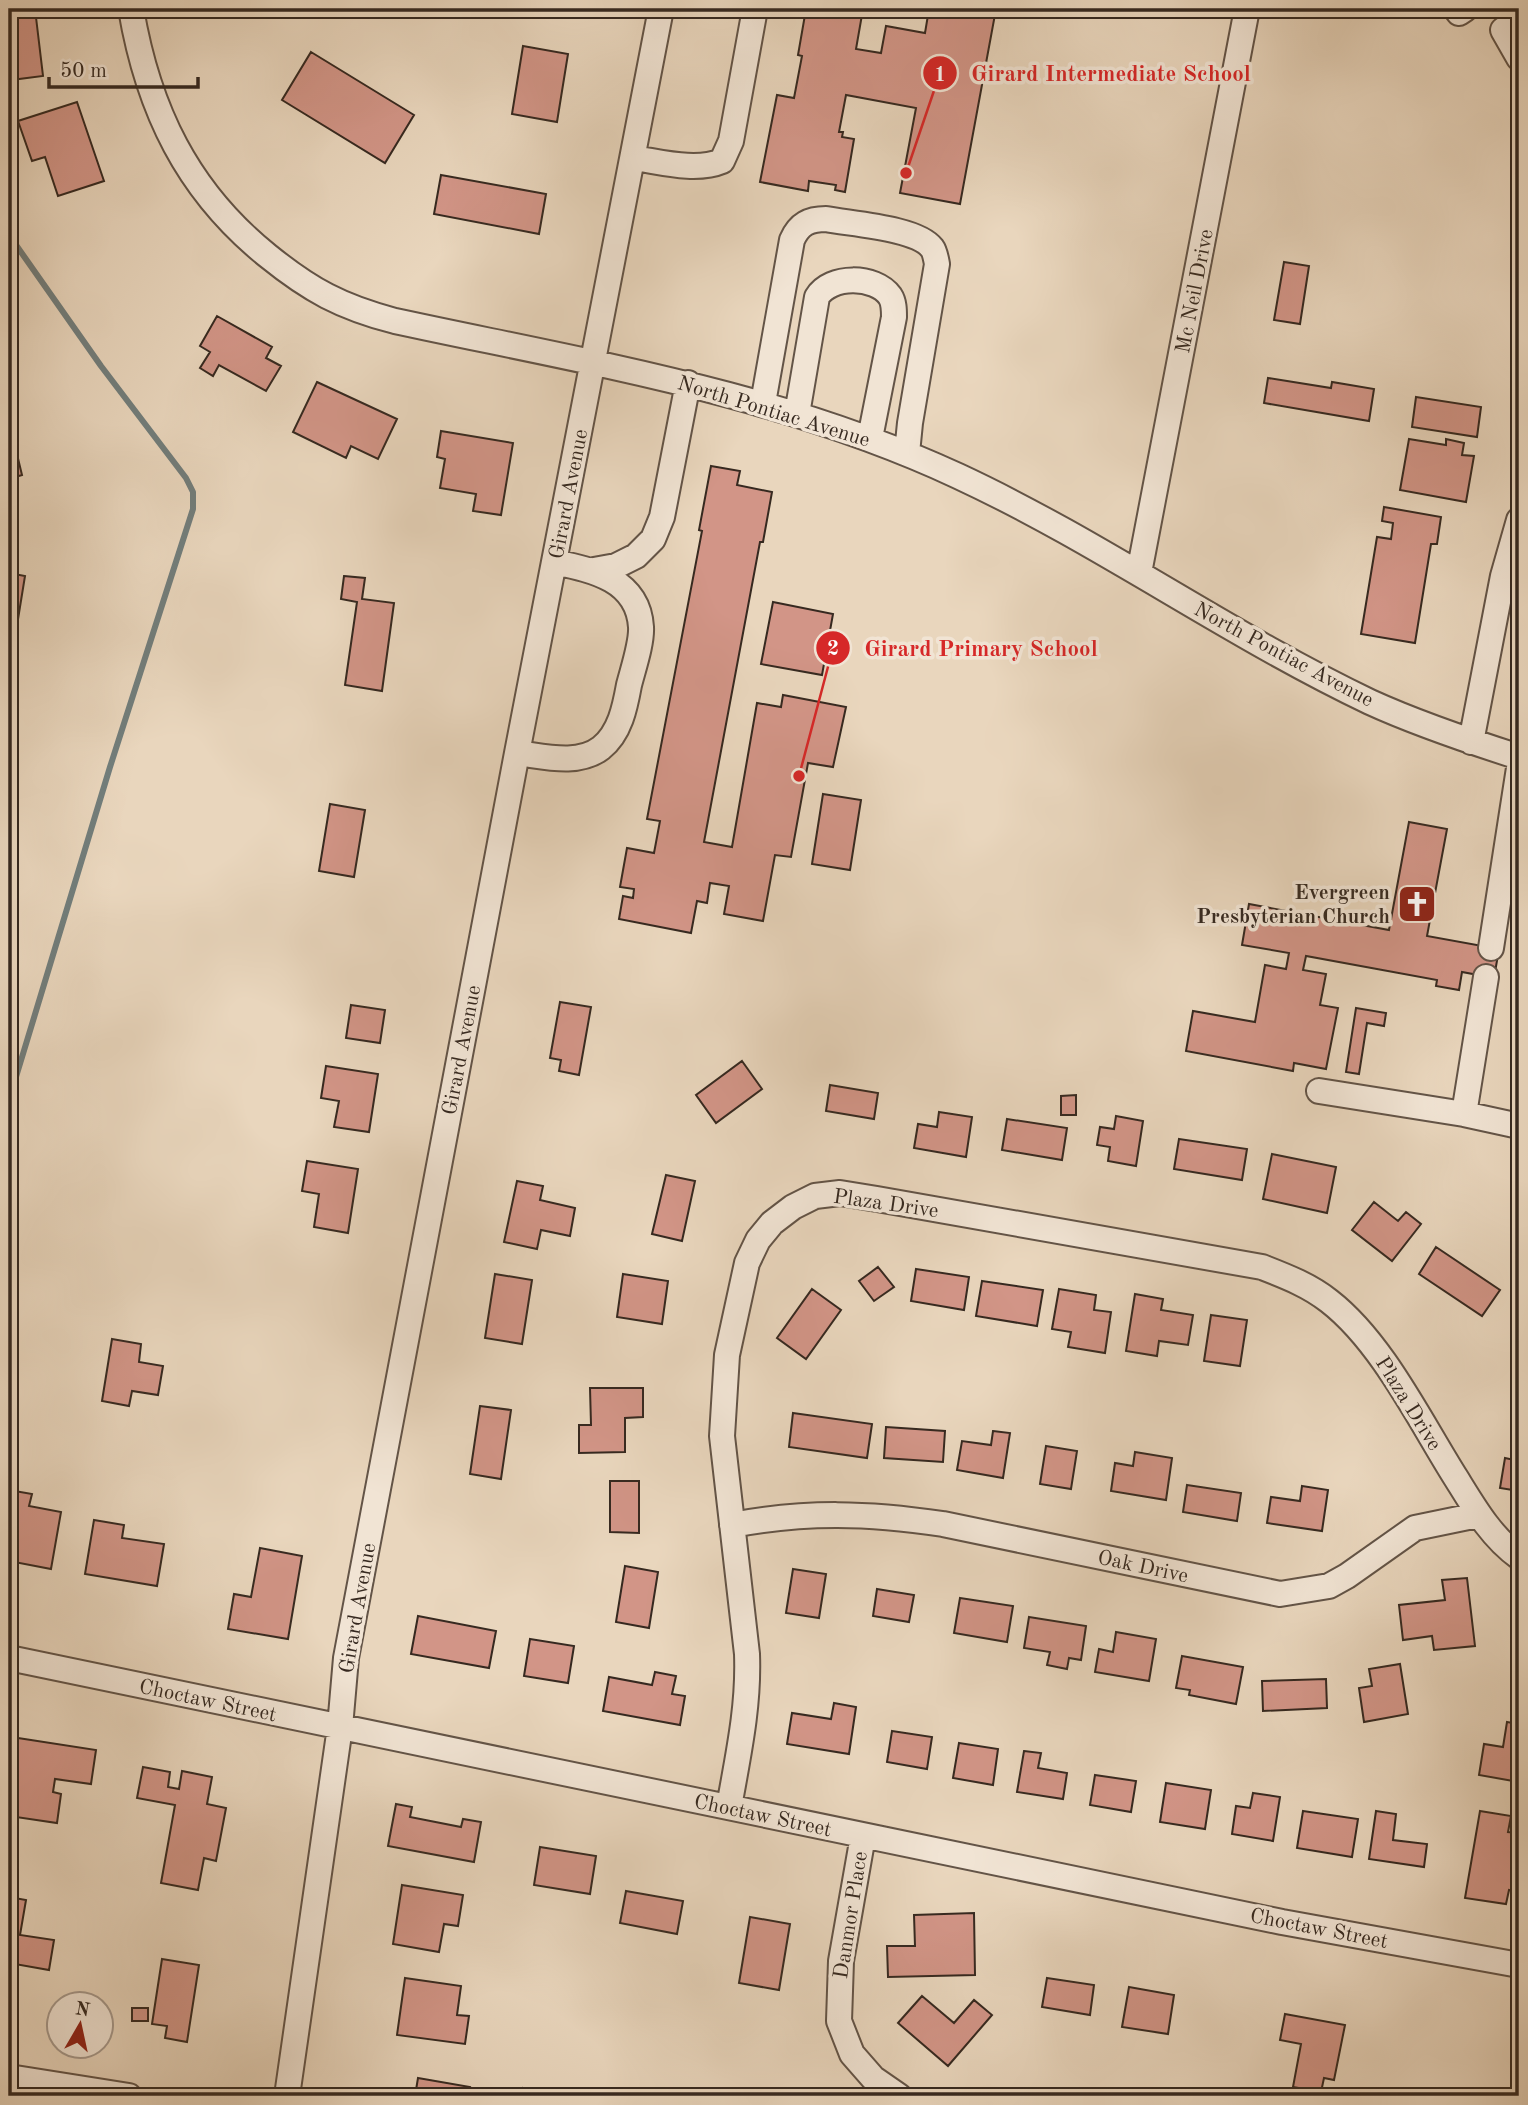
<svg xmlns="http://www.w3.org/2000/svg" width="1528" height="2105" viewBox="0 0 1528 2105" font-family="'Old Standard TT',serif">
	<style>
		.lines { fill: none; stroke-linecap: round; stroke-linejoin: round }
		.stream { stroke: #727e7c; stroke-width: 6 }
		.building { fill: #d29587; stroke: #362920; stroke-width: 2 }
		.minor-casing { stroke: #635447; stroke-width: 28 }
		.minor { stroke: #f1e4d4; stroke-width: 24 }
		.labels { text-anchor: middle; stroke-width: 7; stroke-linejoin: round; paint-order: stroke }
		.street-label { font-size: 21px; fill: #362920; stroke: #f1e4d4 }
		.poi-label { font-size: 21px; font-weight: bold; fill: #362920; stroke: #f1e4d4; text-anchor: end }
		.leader { fill: none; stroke: #d62828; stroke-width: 2.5 }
		.callout-dot { fill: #d62828; stroke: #f1e4d4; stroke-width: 2.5 }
		.mark-label { font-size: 21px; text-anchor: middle; font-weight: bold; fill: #fff }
		.callout-label { font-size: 23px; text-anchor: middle; font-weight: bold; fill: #d62828; stroke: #f1e4d4; stroke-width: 7; stroke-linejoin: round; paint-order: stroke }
	</style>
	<rect width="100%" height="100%" fill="#e9d6bd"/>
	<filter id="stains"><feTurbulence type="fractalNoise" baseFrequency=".00286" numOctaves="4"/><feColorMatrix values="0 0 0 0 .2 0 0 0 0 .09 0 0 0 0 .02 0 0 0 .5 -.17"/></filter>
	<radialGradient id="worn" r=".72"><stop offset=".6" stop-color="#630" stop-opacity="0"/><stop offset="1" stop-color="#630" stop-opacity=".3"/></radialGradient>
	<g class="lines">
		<path class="stream" d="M9,235L101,366L186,478L193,492V509L110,767L9,1100"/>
	</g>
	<path class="building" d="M9,9H35L43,76L11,80Z
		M806,9H863L856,49L881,53L886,26L925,33L929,9H996L960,204L900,193L916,108L846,95L839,132H843L842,137L854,139L845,192L835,190L836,185L809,181L808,191L760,182L777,95L794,98L802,56L798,55Z
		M523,46L568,54L557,122L512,114Z
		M311,52L414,115L385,163L282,100Z
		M77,102L104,181L58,196L45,157L32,161L18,121Z
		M441,175L546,194L539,234L434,214Z
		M1284,262L1309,266L1300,324L1274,320Z
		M217,316L272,347L266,358L281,366L266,391L219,365L213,376L200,368L210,352L200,346Z
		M1268,378L1331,388L1332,382L1374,389L1369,421L1264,403Z
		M317,382L397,419L378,459L351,446L346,458L293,432Z
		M1416,397L1481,407L1477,437L1412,427Z
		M9,421L22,475L9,479Z
		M441,431L513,443L501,515L473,511L476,494L440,488L445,459L437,457Z
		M1409,439L1446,445V439L1464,443L1462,455L1474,456L1466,502L1400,490Z
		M711,466L740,471L737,485L772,492L763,542H760L704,842L732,847L757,703L781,707L783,695L846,707L833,767L808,763L791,857L775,855L763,921L724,914L729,886L710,883L707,903L697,901L691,933L619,919L623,896L633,898L634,889L620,887L627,848L654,853L660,821L647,819L702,531L699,530Z
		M1384,507L1441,517L1437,544H1431L1415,643L1361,634L1377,537L1391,539L1393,523L1382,521Z
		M9,573L25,576L13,650L9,649Z
		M344,576L365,578L362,599L394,603L382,691L345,685L357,602L341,599Z
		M773,602L833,614L822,675L761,664Z
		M823,794L861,800L850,870L812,864Z
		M330,804L365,810L354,877L319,871Z
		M1409,822L1447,829L1427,936L1499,949L1494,978L1462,972L1459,990L1436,986L1437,980L1306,956L1303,970L1326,974L1320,1005L1338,1008L1326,1069L1294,1063L1293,1071L1186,1051L1193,1011L1255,1022L1265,965L1286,969L1289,953L1242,945L1249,904L1389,930Z
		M560,1002L591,1007L579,1075L559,1071L561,1060L550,1058Z
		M351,1005L385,1010L380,1043L346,1038Z
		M1356,1008L1386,1013L1384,1026L1367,1023L1359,1074L1346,1072Z
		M742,1061L762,1089L716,1123L696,1095Z
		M326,1066L378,1074L369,1132L334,1127L339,1101L321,1098Z
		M830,1085L878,1093L874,1119L826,1111Z
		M1076,1095V1115H1061V1096Z
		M939,1112L972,1117L966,1157L914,1148L918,1124L937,1127Z
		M1116,1116L1143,1121L1136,1166L1108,1161L1110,1147L1097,1145L1100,1127L1114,1129Z
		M1007,1119L1067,1128L1062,1160L1002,1150Z
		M1179,1139L1247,1149L1242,1180L1174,1169Z
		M1272,1154L1336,1167L1327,1213L1263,1199Z
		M307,1161L358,1169L348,1233L314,1227L319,1194L302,1191Z
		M666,1175L695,1181L682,1241L652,1234Z
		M517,1181L543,1186L540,1200L575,1208L570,1236L541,1230L537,1249L504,1242Z
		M1374,1202L1398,1221L1406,1212L1421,1224L1392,1261L1352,1230Z
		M1436,1247L1500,1290L1482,1316L1419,1274Z
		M878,1267L894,1287L874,1301L859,1281Z
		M916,1269L969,1277L964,1310L911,1301Z
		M495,1274L532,1280L522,1344L485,1338Z
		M623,1274L668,1281L662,1324L617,1317Z
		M982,1281L1043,1290L1037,1326L976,1316Z
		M812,1289L841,1310L806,1359L777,1338Z
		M1059,1289L1096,1295L1094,1310L1111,1312L1105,1353L1068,1347L1071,1332L1052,1329Z
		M1135,1294L1163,1299L1161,1310L1193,1315L1188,1345L1159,1341L1157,1356L1126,1351Z
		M1211,1315L1247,1320L1240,1366L1204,1361Z
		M112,1339L141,1344L139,1362L163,1366L158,1395L132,1391L129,1406L102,1401Z
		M590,1388H643V1417L625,1418V1452L579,1453V1425H591Z
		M480,1406L511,1410L501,1479L470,1474Z
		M793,1413L872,1424L867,1458L789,1447Z
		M886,1427L945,1431L943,1462L884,1458Z
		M993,1431L1010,1433L1003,1478L957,1470L962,1441L991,1445Z
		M1046,1446L1077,1451L1071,1489L1040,1484Z
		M1135,1452L1172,1458L1166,1500L1111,1491L1115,1463L1133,1466Z
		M1505,1458L1519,1461V1491L1500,1488Z
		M610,1481H639V1533L610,1532Z
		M1187,1485L1241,1493L1237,1521L1183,1512Z
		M1302,1486L1328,1490L1322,1531L1267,1523L1271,1497L1300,1501Z
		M9,1490L32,1494L29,1506L61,1512L51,1569L9,1561Z
		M94,1520L124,1525L122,1538L164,1544L157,1586L85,1574Z
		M260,1548L302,1556L288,1639L228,1629L234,1594L251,1597Z
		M625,1566L658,1572L649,1628L616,1622Z
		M793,1569L826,1574L819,1618L786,1613Z
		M1467,1578L1475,1646L1434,1650L1432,1636L1403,1640L1399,1605L1445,1600L1442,1580Z
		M877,1589L914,1595L909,1622L873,1616Z
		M960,1598L1013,1606L1007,1642L954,1633Z
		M418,1616L496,1631L489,1668L411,1654Z
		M1029,1617L1086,1626L1081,1660L1069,1658L1067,1669L1047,1665L1050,1652L1024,1648Z
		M1116,1632L1156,1639L1149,1681L1095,1672L1099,1649L1113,1652Z
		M530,1639L574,1646L568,1683L524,1676Z
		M1182,1656L1243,1667L1236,1704L1189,1695L1190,1690L1176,1688Z
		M1400,1664L1408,1714L1364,1722L1359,1688L1372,1686L1369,1669Z
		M655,1672L676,1676L672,1694L685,1696L680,1725L603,1711L609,1677L652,1685Z
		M1326,1679L1327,1708L1263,1711L1262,1681Z
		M834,1703L856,1707L849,1754L787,1744L792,1713L831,1719Z
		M1507,1722L1519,1724V1782L1479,1775L1484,1744L1503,1747Z
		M892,1731L932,1737L927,1769L887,1762Z
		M18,1738L96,1750L91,1784L55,1779L53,1792L61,1794L57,1823L9,1816V1798Z
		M959,1743L998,1749L993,1785L953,1778Z
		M1024,1751L1041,1753L1038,1768L1067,1773L1063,1799L1017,1792Z
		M143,1767L170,1772L168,1787L179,1789L182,1771L212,1777L207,1804L226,1808L216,1861L204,1858L198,1890L161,1883L175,1805L137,1798Z
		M1095,1775L1136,1781L1131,1812L1090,1805Z
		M1166,1783L1211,1790L1205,1829L1160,1822Z
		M1253,1793L1280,1797L1273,1841L1232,1834L1236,1806L1250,1808Z
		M396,1804L412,1807L410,1817L461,1827L463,1819L481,1822L474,1862L388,1846Z
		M1303,1811L1358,1819L1352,1857L1297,1848Z
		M1376,1811L1396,1814L1393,1840L1427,1844L1424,1867L1369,1859Z
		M1480,1811L1511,1816L1508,1832L1519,1833V1864L1515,1891L1509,1890L1506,1904L1465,1898Z
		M540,1847L596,1856L590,1894L534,1885Z
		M402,1885L463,1895L458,1926L444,1924L439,1952L393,1944Z
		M626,1891L683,1901L677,1934L620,1923Z
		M9,1897L26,1900L20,1935L54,1940L49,1970L9,1963Z
		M974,1913L975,1975L888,1977L887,1946H915L914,1915Z
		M750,1917L790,1924L779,1990L739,1983Z
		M162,1959L199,1965L187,2042L165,2038L167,2026L152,2024Z
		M405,1978L461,1986L457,2015L469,2016L465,2044L397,2035Z
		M1047,1978L1094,1985L1090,2015L1042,2007Z
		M1129,1987L1174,1995L1168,2034L1122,2027Z
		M922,1996L954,2023L974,2000L992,2015L948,2066L898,2023Z
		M132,2008H148V2021H132Z
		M1285,2014L1345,2025L1334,2080L1324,2078L1321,2092L1293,2087L1301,2044L1280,2040Z
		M418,2078L470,2087L468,2096H415Z
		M523,2088L572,2096H521Z"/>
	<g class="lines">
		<g class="minor-casing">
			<path id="minor" d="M131,9C148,109 187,191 268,256C310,290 341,307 395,321C585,362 780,393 958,476C1100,542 1229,635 1370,702C1418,724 1469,741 1519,757
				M1456,9L1459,13L1465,9
				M1519,19L1503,30L1519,58
				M634,158C661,162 696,172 722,161L731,141L755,9
				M763,403L792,240C799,224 809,219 826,219C851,224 917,228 932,248C935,252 936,259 937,264L910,423L907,453
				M797,414L817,297C830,275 875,275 890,296C894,302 894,310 894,317L870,438
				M594,570L616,566L636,556L653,539L662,517L688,383
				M1139,573L1247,9
				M1471,742L1503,576L1519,520
				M517,753C543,756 578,766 601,748C620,733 625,707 629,685C633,669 642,643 641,627C638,579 592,570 554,562
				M1491,948L1519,768
				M1319,1091L1464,1114L1519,1126
				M1464,1114L1486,977
				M732,1525C807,1511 868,1513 943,1524L1280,1594L1329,1586L1347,1576L1415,1528L1478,1515
				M9,1658L1282,1922L1519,1965
				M729,1807C738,1756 749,1707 747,1654L722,1436L727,1355L747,1263L758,1240L772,1223L793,1207L815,1196L840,1193L877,1199L1262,1267C1285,1276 1309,1285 1329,1301C1382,1342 1420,1421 1456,1478C1474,1507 1491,1537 1519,1557
				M863,1836L841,1961L839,2021L852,2054L873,2078L899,2096
				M9,2077L129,2096
				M287,2096L340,1727L346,1658L517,753L661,9"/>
		</g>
		<use href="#minor" class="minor"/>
	</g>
	<defs>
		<g id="church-square" transform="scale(2.0125)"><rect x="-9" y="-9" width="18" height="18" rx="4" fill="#8f2418" stroke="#f1e4d4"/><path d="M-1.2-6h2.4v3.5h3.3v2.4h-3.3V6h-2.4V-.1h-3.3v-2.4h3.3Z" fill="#fff"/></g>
	</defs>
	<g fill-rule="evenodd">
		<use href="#church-square" x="1417" y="904"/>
	</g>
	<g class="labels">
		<g class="street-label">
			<text transform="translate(1194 291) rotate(-79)" y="7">Mc Neil Drive</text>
			<text transform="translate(774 411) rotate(17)" y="7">North Pontiac Avenue</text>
			<text transform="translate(568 494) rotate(-79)" y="7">Girard Avenue</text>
			<text transform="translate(1284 654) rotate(28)" y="7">North Pontiac Avenue</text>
			<text transform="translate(461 1050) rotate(-79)" y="7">Girard Avenue</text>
			<text transform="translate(886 1203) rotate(8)" y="7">Plaza Drive</text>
			<text transform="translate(1409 1403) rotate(58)" y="7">Plaza Drive</text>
			<text transform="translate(1143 1566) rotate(12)" y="7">Oak Drive</text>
			<text transform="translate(357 1608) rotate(-80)" y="7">Girard Avenue</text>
			<text transform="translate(208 1700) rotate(12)" y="7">Choctaw Street</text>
			<text transform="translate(763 1815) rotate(12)" y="7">Choctaw Street</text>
			<text transform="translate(850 1915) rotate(-81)" y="7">Danmor Place</text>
			<text transform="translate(1319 1928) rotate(11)" y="7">Choctaw Street</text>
		</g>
		<g class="poi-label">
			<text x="1390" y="899">Evergreen<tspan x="1390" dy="24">Presbyterian Church</tspan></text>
		</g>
	</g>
	<path class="leader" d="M906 173L940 73M799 776L833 648"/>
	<g class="callout-dot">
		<circle cx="906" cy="173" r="7"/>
		<circle cx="799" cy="776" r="7"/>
		<circle cx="940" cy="73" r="18"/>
		<circle cx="833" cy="648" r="18"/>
	</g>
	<g class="mark-label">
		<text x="940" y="81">1</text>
		<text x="833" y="655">2</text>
	</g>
	<g class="callout-label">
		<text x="1111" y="81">Girard Intermediate School</text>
		<text x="981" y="656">Girard Primary School</text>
	</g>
	<rect width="1528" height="2105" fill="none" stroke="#e9d6bd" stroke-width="35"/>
	<rect x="10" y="10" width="1507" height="2084" fill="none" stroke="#362920" stroke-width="3.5"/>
	<rect x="18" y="18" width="1493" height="2070" fill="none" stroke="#362920" stroke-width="2"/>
	<g transform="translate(80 2025) rotate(9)"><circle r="33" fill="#f1e4d4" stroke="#a6998c" stroke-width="2"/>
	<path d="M0-5L12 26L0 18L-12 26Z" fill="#8f2418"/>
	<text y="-10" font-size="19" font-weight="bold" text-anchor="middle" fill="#362920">N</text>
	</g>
	<path d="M49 77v10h149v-10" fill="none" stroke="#362920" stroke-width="3.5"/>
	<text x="60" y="77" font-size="21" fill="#362920" stroke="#f1e4d4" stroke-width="5" paint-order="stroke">50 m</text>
	<rect width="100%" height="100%" filter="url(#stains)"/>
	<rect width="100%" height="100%" fill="url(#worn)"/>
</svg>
